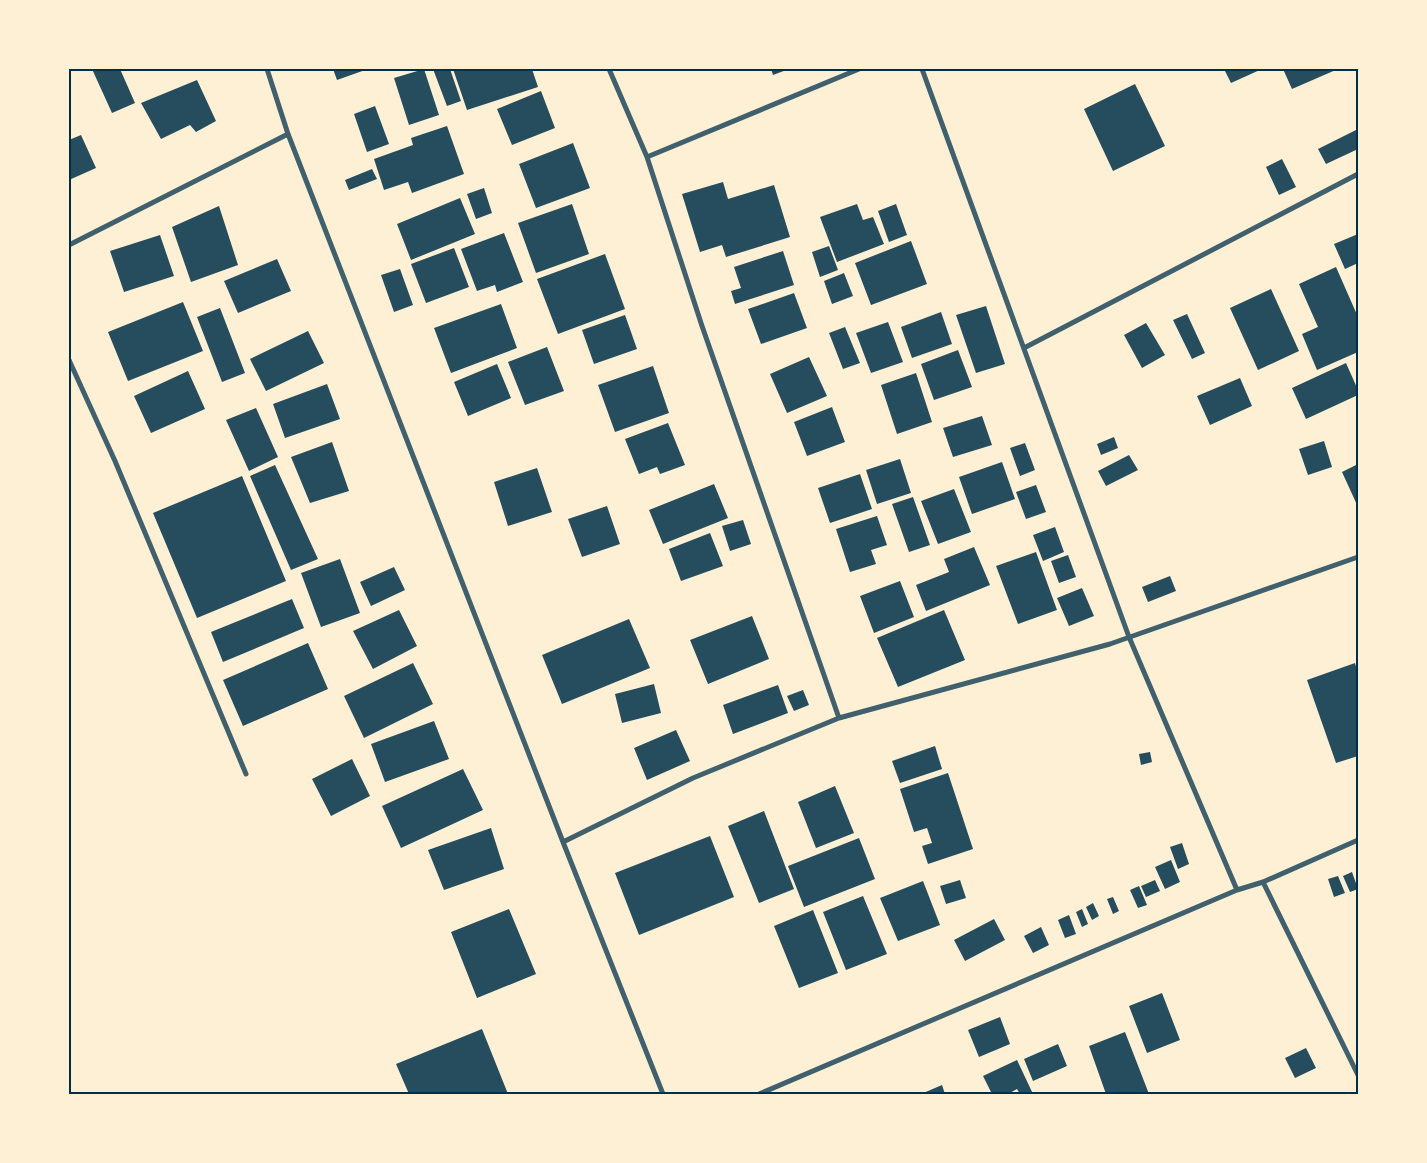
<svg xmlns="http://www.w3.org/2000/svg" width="1427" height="1163" viewBox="0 0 1427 1163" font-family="'Sofia Sans Condensed',sans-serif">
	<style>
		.building { fill: #264d5e }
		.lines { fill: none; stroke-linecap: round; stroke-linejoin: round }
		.minor { stroke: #3f606c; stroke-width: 5 }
		.neatline { fill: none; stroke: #003049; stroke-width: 2 }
	</style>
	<rect width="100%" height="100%" fill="#fdf0d5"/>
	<path class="building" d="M92,69H120L135,103L112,113Z
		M333,69H368L337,80Z
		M424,69L439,115L409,125L394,78Z
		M433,69H450L461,101L447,106Z
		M453,69H532L538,87L467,110Z
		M771,69H789L773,75Z
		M1224,69H1262L1231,83Z
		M1283,69H1338L1292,89Z
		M197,80L216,121L196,132L190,125L161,139L141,103Z
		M1135,84L1165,146L1113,171L1084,109Z
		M541,91L555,128L512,145L497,109Z
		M375,106L389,144L367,152L354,114Z
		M447,126L464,174L412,193L408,182L384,190L374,159L413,145L411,138Z
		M1358,129V149L1326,164L1318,149Z
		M81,135L96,168L69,180V140Z
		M573,143L590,188L536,208L519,164Z
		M1282,159L1296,187L1279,195L1266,167Z
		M372,169L377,179L349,190L345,180Z
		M723,182L728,199L774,185L790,237L726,257L722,245L700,252L682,194Z
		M484,188L492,213L476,219L467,194Z
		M460,198L475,234L411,260L397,224Z
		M572,204L589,254L536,273L518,223Z
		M857,204L863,220L873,217L884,244L837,262L820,217Z
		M896,204L907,235L889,242L878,211Z
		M219,206L238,265L191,282L172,227Z
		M504,233L523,282L497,292L495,285L477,291L461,249Z
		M1358,234V263L1345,269L1334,244Z
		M160,235L174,276L124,292L110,251Z
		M911,241L927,284L871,305L855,263Z
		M829,246L838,270L820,277L812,252Z
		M454,248L469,287L426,303L411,264Z
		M783,251L794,285L735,304L731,291L741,288L734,267Z
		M605,254L625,309L558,334L537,279Z
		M277,259L291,291L238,313L224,281Z
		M1336,267L1358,317V352L1317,370L1302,334L1318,327L1299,284Z
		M400,269L413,305L394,312L381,275Z
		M844,273L853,296L832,304L824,281Z
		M1271,289L1299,351L1258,370L1230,308Z
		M794,293L807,328L761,344L748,309Z
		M183,302L203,351L128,381L108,332Z
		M501,304L517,348L451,373L434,328Z
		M986,306L1005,364L976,373L956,315Z
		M220,308L245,373L222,382L197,317Z
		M941,312L952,344L912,358L901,327Z
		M1187,314L1205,353L1192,359L1173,320Z
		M625,315L637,349L594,364L582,330Z
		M888,322L903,362L871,373L856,333Z
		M1146,323L1165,355L1142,368L1124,335Z
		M845,327L860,363L843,369L829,333Z
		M308,331L324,363L266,391L250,359Z
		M547,347L564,391L525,405L508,362Z
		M958,350L972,387L934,400L921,364Z
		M809,357L827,396L787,413L770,374Z
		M1346,363L1358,390V395L1306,419L1292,388Z
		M497,364L511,398L468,416L454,382Z
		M653,366L669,413L615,432L598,385Z
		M188,371L205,409L151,433L134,396Z
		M916,373L932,422L897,434L881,385Z
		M1240,378L1252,406L1210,425L1197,396Z
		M327,384L340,419L285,438L273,404Z
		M832,407L845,442L807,456L794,422Z
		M256,408L278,457L249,471L226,420Z
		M982,416L992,445L953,457L943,428Z
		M668,423L685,465L660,474L657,467L639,474L625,439Z
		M1114,437L1118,448L1101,455L1097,444Z
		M1324,441L1332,467L1308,475L1299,449Z
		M332,442L349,491L310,503L291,457Z
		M1025,443L1035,470L1020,476L1010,448Z
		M1129,455L1138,470L1106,486L1098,471Z
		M900,459L911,493L877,504L866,470Z
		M1002,462L1015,499L972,514L959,477Z
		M1358,464V507L1342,472Z
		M275,465L318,559L291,570L250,476Z
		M537,468L552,512L508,526L494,482Z
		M860,474L872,509L830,523L818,488Z
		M242,476L286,581L197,618L153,513Z
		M714,484L728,518L663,544L649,510Z
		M1036,485L1046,512L1026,519L1016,492Z
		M954,489L971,532L938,544L921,501Z
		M913,497L930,545L909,552L892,504Z
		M607,506L620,544L582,557L568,519Z
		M877,516L887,545L871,550L876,564L850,572L836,529Z
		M743,520L751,544L730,551L722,526Z
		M1055,527L1064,552L1043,561L1033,535Z
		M710,533L723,566L681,581L669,549Z
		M974,547L990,585L926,611L916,585L949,572L944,559Z
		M1036,552L1057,610L1018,624L996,566Z
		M1068,555L1076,577L1059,583L1051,561Z
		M340,559L360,613L321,627L301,573Z
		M394,567L405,590L371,606L360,582Z
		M1170,576L1176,591L1148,602L1142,587Z
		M900,581L914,617L874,633L860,596Z
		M1082,588L1094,616L1069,626L1057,598Z
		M292,599L304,628L223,662L211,632Z
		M399,610L417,646L373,669L353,631Z
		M944,610L965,660L898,687L877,638Z
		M752,616L769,659L708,684L690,640Z
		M629,619L650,668L562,704L542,655Z
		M308,643L328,689L243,726L223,680Z
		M413,663L433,704L364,738L344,696Z
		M1355,663L1358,674V756L1336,763L1307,680Z
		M654,684L661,713L622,723L615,694Z
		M778,685L788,713L733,734L723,705Z
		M803,690L809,705L794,711L787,696Z
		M434,721L449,759L385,782L371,744Z
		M676,730L690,761L647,780L634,748Z
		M935,746L942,769L900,783L892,761Z
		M1150,752L1152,762L1141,765L1139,754Z
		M352,759L370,796L331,816L312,779Z
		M463,769L483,810L401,848L382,806Z
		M948,773L973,849L928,864L922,846L932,843L927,828L914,832L900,789Z
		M835,786L854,833L816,848L798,802Z
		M764,811L794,889L759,903L728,826Z
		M491,828L504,869L444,890L428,850Z
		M710,836L734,897L639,935L615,873Z
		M859,838L875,879L804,907L788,866Z
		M1182,843L1189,864L1178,869L1170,847Z
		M1171,860L1180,882L1165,889L1155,867Z
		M1352,872L1358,889L1350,892L1343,876Z
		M1338,876L1345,893L1334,897L1328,879Z
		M960,880L966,898L946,904L940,886Z
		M1155,880L1160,891L1146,897L1141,886Z
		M923,881L940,925L898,941L880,898Z
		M1139,886L1147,905L1138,908L1130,890Z
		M863,896L887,954L846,970L823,912Z
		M1113,897L1119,911L1113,914L1107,899Z
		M1093,903L1099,916L1092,920L1086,907Z
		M509,909L536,974L477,998L451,932Z
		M1082,909L1088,924L1082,927L1076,912Z
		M813,910L838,973L799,988L774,926Z
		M1069,915L1076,934L1065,938L1058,920Z
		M994,919L1005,940L965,961L954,940Z
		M1041,927L1049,945L1033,953L1024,936Z
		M1162,993L1180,1040L1147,1053L1129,1006Z
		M1000,1017L1010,1044L979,1057L968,1030Z
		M482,1029L508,1094H409L396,1064Z
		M1125,1032L1149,1094H1106L1089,1046Z
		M1058,1044L1067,1066L1033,1081L1024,1059Z
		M1306,1048L1316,1068L1295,1078L1285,1058Z
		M1017,1060L1033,1094H1020L1017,1089L1008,1094H992L983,1076Z
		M942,1085L945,1094H921Z"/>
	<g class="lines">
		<path class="minor" d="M267,69L288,134L563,842L663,1094
			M609,69L647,157L702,326L839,718
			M922,69L1129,637L1237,890
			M647,157L859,69
			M69,245L288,134
			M1024,348L1358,174
			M69,360L115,461L246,774
			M563,842L693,778L839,718L1110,644L1358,557
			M1263,882L1358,1075
			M759,1094L1237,890L1263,882L1358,840"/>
	</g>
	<rect width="1427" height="1163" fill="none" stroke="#fdf0d5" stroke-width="140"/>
	<rect x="70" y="70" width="1287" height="1023" class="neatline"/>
</svg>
